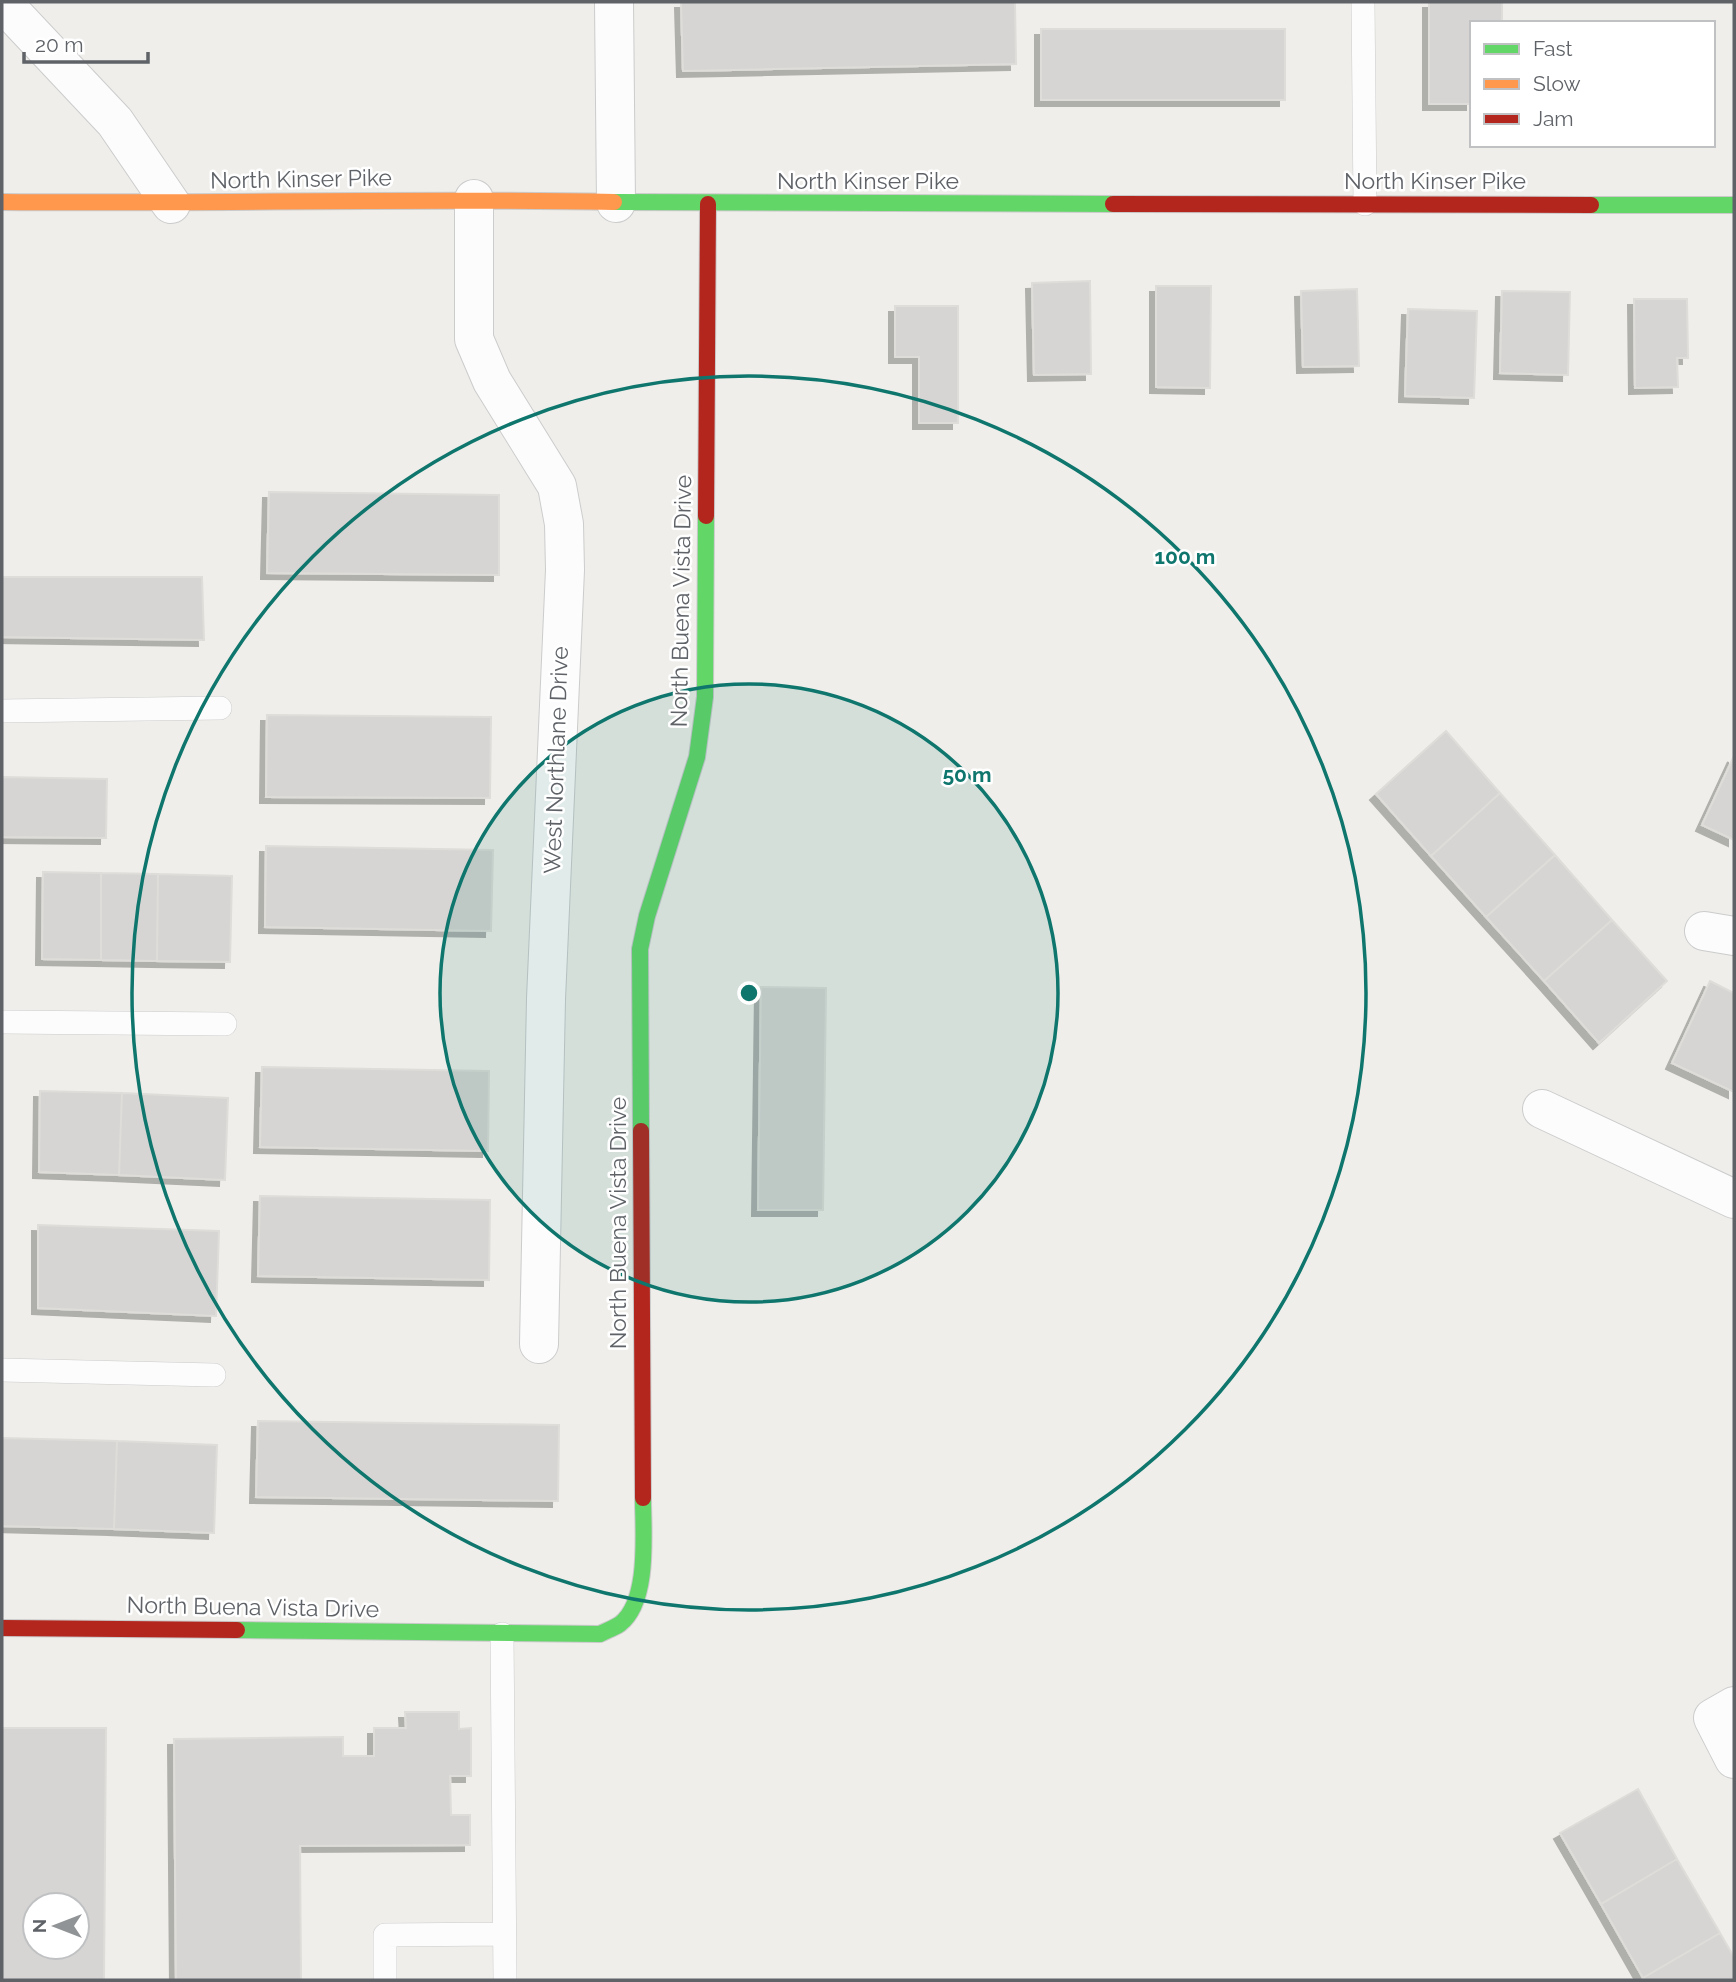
<svg xmlns="http://www.w3.org/2000/svg" width="1736" height="1982" viewBox="0 0 1736 1982" font-family="Raleway,sans-serif">
	<style>
		.building { fill: #d6d5d3; stroke: #deddd9; stroke-width: 2; fill-rule: evenodd; filter: url(#shadow) }
		.lines { fill: none; stroke-linecap: round; stroke-linejoin: round }
		.lane-casing { stroke: #cbcccc; stroke-width: 24 }
		.street-casing { stroke: #cbcccc; stroke-width: 40 }
		.fast-casing { stroke: #cacacb; stroke-width: 18 }
		.slow-casing { stroke: #cacacb; stroke-width: 18 }
		.jam-casing { stroke: #cacacb; stroke-width: 18 }
		.lane { stroke: #fdfcfc; stroke-width: 23 }
		.street { stroke: #fdfcfc; stroke-width: 38 }
		.fast { stroke: #63d668; stroke-width: 16 }
		.slow { stroke: #ff974d; stroke-width: 16 }
		.jam { stroke: #b3261e; stroke-width: 16 }
		.ring { fill: none; stroke: #0f766e; stroke-width: 3.5 }
		.labels { text-anchor: middle; stroke-width: 5; stroke-linejoin: round; paint-order: stroke }
		.street-label { font-size: 23px; fill: #5f6368; stroke: #fff }
		.centre { fill: #0f766e; stroke: #fff; stroke-width: 3.5 }
		.ring-label { font-size: 21px; text-anchor: middle; font-weight: bold; fill: #0f766e; stroke: #fff; stroke-width: 5; stroke-linejoin: round; paint-order: stroke }
	</style>
	<defs>
		<filter id="shadow"><feDropShadow dx="-6" dy="6" stdDeviation="0" flood-color="#0004"/></filter>
	</defs>
	<rect width="100%" height="100%" fill="#efeeea"/>
	<path class="building" d="M681,2H1015L1016,64L683,71Z
		M1429,2H1502V23H1472V104H1429Z
		M1041,29H1285V100H1041Z
		M1090,281L1091,374L1034,375L1032,283Z
		M1156,286H1211L1210,388L1156,387Z
		M1357,289L1359,366L1303,367L1301,291Z
		M1502,291L1570,292L1568,375L1500,373Z
		M1634,299H1687L1688,358H1677L1678,387L1635,388Z
		M895,306H958V423H919V357H895Z
		M1408,309L1477,311L1474,398L1405,396Z
		M269,492L499,495V575L267,573Z
		M2,577H202L204,640L2,637Z
		M267,715L491,717L490,798L266,797Z
		M1446,731L1500,793L1431,856L1376,794Z
		M1734,756V840L1702,825Z
		M2,777L107,779L106,838L2,837Z
		M1500,793L1555,855L1486,917L1431,856Z
		M266,846L493,850L491,931L265,927Z
		M1555,855L1612,920L1544,981L1486,917Z
		M43,872L101,873V960L42,959Z
		M101,873L158,874L157,961L101,960Z
		M158,874L232,876L230,962L157,961Z
		M1612,920L1667,981L1599,1043L1544,981Z
		M1710,981L1734,993V1092L1672,1063Z
		M761,987L826,988L823,1210H758Z
		M262,1067L489,1071L488,1151L260,1147Z
		M40,1091L122,1093L119,1175L39,1172Z
		M122,1093L228,1098L225,1180L119,1175Z
		M260,1196L490,1200L489,1280L258,1276Z
		M38,1225L219,1231L216,1316L38,1308Z
		M258,1421L559,1425L558,1501L256,1497Z
		M2,1438L117,1441L114,1529L2,1526Z
		M117,1441L217,1445L214,1533L114,1529Z
		M405,1712H459V1729L471,1728V1776H450L451,1815H470V1845L300,1846L301,1980H176L174,1739L343,1737V1756H374V1728H406Z
		M2,1728H106L104,1980H2ZM35,1905H77V1947H35Z
		M1638,1789L1677,1859L1601,1904L1560,1833Z
		M1677,1859L1720,1933L1643,1978L1601,1904Z
		M1720,1933L1734,1957V1980H1645L1643,1978Z"/>
	<g class="lines">
		<g class="lane-casing">
			<path id="lane" d="M1363,2L1365,204
				M2,711L220,708
				M2,1022L225,1024
				M2,1370L214,1375
				M502,1634L505,1980
				M385,1980V1935L504,1934"/>
		</g>
		<g class="street-casing">
			<path id="street" d="M2,2L115,122L171,204
				M614,2L616,203
				M474,199V339L492,381L557,486L564,524L565,570L546,999L539,1344
				M1704,931L1734,936
				M1542,1109L1734,1199
				M1734,1706L1713,1718L1734,1759"/>
		</g>
		<g class="fast-casing">
			<path id="fast" d="M614,202L1113,204
				M1591,205H1734
				M641,1131L640,949L647,916L697,757L705,697L706,516
				M237,1630L600,1634C606,1631 614,1628 620,1624C650,1601 643,1532 643,1498"/>
		</g>
		<g class="slow-casing">
			<path id="slow" d="M2,202C206,204 410,198 614,202"/>
		</g>
		<g class="jam-casing">
			<path id="jam" d="M1113,204L1591,205
				M706,516L708,204
				M641,1131L643,1498
				M2,1628L237,1630"/>
		</g>
		<use href="#lane" class="lane"/>
		<use href="#street" class="street"/>
		<use href="#fast" class="fast"/>
		<use href="#slow" class="slow"/>
		<use href="#jam" class="jam"/>
	</g>
	<circle cx="749" cy="993" r="309" fill="#0f766e" fill-opacity=".12"/>
	<g class="ring">
		<circle cx="749" cy="993" r="309"/>
		<circle cx="749" cy="993" r="617"/>
	</g>
	<g class="labels">
		<g class="street-label">
			<text transform="translate(301 179) rotate(-1)" y="8">North Kinser Pike</text>
			<text x="868" y="189">North Kinser Pike</text>
			<text x="1435" y="189">North Kinser Pike</text>
			<text transform="translate(681 601) rotate(-89)" y="8">North Buena Vista Drive</text>
			<text transform="translate(556 760) rotate(-88)" y="8">West Northlane Drive</text>
			<text transform="translate(618 1223) rotate(-90)" y="8">North Buena Vista Drive</text>
			<text transform="translate(253 1607) rotate(1)" y="8">North Buena Vista Drive</text>
		</g>
	</g>
	<circle cx="749" cy="993" r="10" class="centre"/>
	<g class="ring-label">
		<text x="1185" y="564">100 m</text>
		<text x="967" y="782">50 m</text>
	</g>
	<rect width="1736" height="1982" fill="none" stroke="#5f6368" stroke-width="7"/>
	<rect x="1470" y="21" width="245" height="126" fill="#ffffff" stroke="#bfc1c3" stroke-width="2"/>
	<rect x="1484" y="44" width="35" height="10" fill="#63d668" stroke="#bfc1c3" stroke-width="2"/>
	<text x="1533" y="56" font-size="21" fill="#5f6368">Fast</text>
	<rect x="1484" y="79" width="35" height="10" fill="#ff974d" stroke="#bfc1c3" stroke-width="2"/>
	<text x="1533" y="91" font-size="21" fill="#5f6368">Slow</text>
	<rect x="1484" y="114" width="35" height="10" fill="#b3261e" stroke="#bfc1c3" stroke-width="2"/>
	<text x="1533" y="126" font-size="21" fill="#5f6368">Jam</text>
	<g transform="translate(56 1926) rotate(270)"><circle r="33" fill="#ffffff" stroke="#bfc1c3" stroke-width="2"/>
	<path d="M0-5L12 26L0 18L-12 26Z" fill="#919496"/>
	<text y="-10" font-size="19" font-weight="bold" text-anchor="middle" fill="#5f6368">N</text>
	</g>
	<path d="M24 52v10h124v-10" fill="none" stroke="#5f6368" stroke-width="3.5"/>
	<text x="35" y="52" font-size="21" fill="#5f6368" stroke="#ffffff" stroke-width="5" paint-order="stroke">20 m</text>
</svg>
